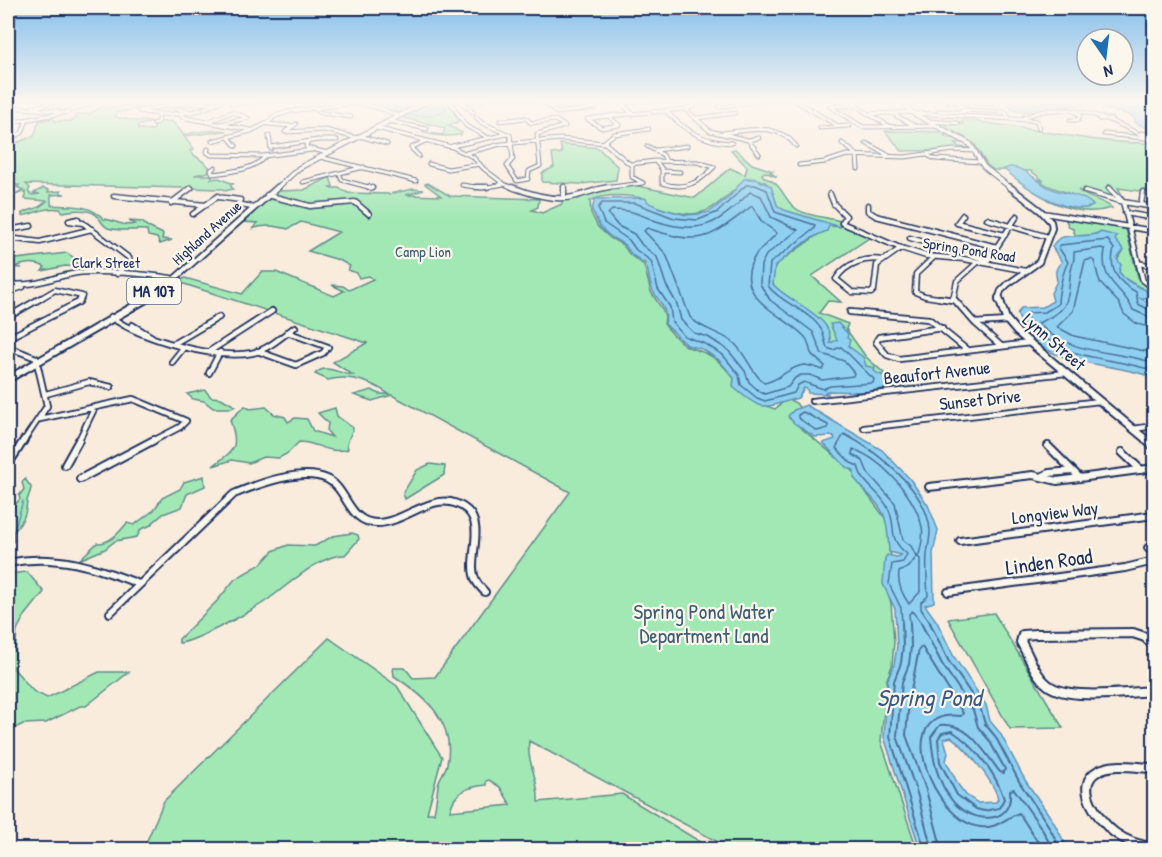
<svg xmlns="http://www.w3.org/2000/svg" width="1162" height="857" viewBox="0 0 1162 857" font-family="'Patrick Hand',sans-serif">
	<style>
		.green { fill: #a2e8b5; stroke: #5e8c8a; stroke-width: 1.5; fill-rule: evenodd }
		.water { fill: #8fd0f1; stroke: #6190b6; stroke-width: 1.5; fill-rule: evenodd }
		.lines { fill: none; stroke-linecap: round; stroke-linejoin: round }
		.shore-far1 { stroke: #496f99; stroke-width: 1.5 }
		.shore { stroke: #496f99; stroke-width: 2 }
		.stream { stroke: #6190b6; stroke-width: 1.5 }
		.minor-far4-casing { stroke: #1b2f5e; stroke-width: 5 }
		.minor-far3-casing { stroke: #1b2f5e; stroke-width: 7 }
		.minor-far2-casing { stroke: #1b2f5e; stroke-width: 8 }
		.minor-far1-casing { stroke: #1b2f5e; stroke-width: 10 }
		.minor-casing { stroke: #1b2f5e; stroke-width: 12 }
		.major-far3-casing { stroke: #1b2f5e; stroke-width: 6 }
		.major-far2-casing { stroke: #1b2f5e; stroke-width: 8 }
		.major-far1-casing { stroke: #1b2f5e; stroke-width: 10 }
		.major-casing { stroke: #1b2f5e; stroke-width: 12 }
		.minor-far4 { stroke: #fbf7ec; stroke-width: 3 }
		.minor-far3 { stroke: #fbf7ec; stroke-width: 4 }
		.minor-far2 { stroke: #fbf7ec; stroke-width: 4.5 }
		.minor-far1 { stroke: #fbf7ec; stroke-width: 6 }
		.minor { stroke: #fbf7ec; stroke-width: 8 }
		.major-far3 { stroke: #fbf7ec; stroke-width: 4 }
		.major-far2 { stroke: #fbf7ec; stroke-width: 4.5 }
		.major-far1 { stroke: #fbf7ec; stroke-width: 6 }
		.major { stroke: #fbf7ec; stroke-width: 8 }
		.labels { text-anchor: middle; stroke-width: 4.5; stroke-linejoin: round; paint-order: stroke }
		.far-street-label { font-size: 15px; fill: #1b2f5e; stroke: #fbf7ec }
		.far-park-label { font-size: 15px; fill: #3d5d74; stroke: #fbf7ec }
		.shield { fill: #fbf7ec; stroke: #5e6b89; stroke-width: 1.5 }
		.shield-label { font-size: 16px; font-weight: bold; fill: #1b2f5e }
		.street-label { font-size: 18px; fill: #1b2f5e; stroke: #fbf7ec }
		.near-street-label { font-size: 21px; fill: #1b2f5e; stroke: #fbf7ec }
		.near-park-label { font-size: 21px; fill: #3d5d74; stroke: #fbf7ec }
		.near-water-label { font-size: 24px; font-style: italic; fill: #385783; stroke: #fbf7ec }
	</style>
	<rect width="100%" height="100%" fill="#f9ecdd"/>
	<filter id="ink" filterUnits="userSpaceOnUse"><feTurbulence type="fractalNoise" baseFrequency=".0167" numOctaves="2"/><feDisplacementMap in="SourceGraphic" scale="12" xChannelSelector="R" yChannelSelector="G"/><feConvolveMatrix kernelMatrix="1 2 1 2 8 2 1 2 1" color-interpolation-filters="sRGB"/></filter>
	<g filter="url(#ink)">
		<path class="green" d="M140,101H156L141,104L142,109L118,112L115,117L137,121L156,122L138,125V129L153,130L158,122L172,121L184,135C191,132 219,129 227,131L184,136L194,149L190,151C196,159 203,159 210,168L208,172L194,175H213L211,179L219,178L233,184L230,185L233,189L225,191L223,189L26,184L30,188L28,192L32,195L40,194L34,193L43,188L49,190L48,192L61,191L60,193L65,194L51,195V205C73,207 88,203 104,219C115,220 122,227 135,224L129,221L142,222L148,227L163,234L162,239L172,240L160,244L157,238L148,236L147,230C134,229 121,232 108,228C101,225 101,218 95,214C87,209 72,210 63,212L60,209C44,207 37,213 22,216V213L39,207L47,201L25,199V192L15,194L23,190L17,187L19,185H8V146L34,136L39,121L53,118L55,121H71L77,118L75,115L89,114L101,107L122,106Z
			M432,101L448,102L459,122L448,125L462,133L461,135C447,137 436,137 422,132L443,135L445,128L404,118L406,114L425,116Z
			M962,120C1026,126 1088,144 1153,143L1154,147H1150L1154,151V193L1118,188L1124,198L1119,200L1078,190C1087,199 1102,199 1112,208C1088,215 1069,210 1046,199C1060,201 1081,214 1093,205C1077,192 1054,192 1037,179L1044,181L1031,171L994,170L987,165L974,143H955L959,147L971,148L969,150L902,151L885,131L950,132L953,134L944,135L947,138H966L933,122L963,124Z
			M560,144L598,148L618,167L616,180L581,184L542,182V173L554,167L552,154L562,153Z
			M735,149L752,164L773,171L770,172L777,177L765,172L762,174L765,178C781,182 783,198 794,207C804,216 827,217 840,221L839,223L872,236L812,276L841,302L828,301L819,313L848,324L846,329L866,357L884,373L882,375L805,383L785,297L771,285L775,265L820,233L778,208C771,188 772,179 747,178C707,216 700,223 647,203L646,199C631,195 604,193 590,201L591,213L598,227L610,238L623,245L630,255L644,265L651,292L662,309L665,317L664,324C671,332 678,342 688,347C699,351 709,353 718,361C739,380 745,400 775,409L787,399L796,403L801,410L789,418L854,472L862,487L888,522L891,541L890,571L885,581L891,603L894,642L892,666L887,679L881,741L917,849H731L529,741C526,762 540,781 538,802L622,794L712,849L143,850L164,801L329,638L397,686L442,757L427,813H434C436,803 437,795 438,785C439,778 445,772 447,764C456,722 426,697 394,676L393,668H405L413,678L435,677L570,492L392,395L372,401L354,395L372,390L379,394H389C371,382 350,374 328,380L315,374C326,362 340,375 353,375L333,362L367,343L178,282L185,278L242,294L262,272H276L334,296L344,291L332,285L343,286L349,290L373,279L369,276L359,278L357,273L348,270L350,266L339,260L308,251L339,232L301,222L288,229C275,226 265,224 252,229L258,223L242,222L279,191L304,190L330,177L333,186L329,188H339L348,193L389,194L413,189L424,190L406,195L441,196L425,184L428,183L450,196L539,199L538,207L532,210L542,213L562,204L563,200H567V198L594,190L638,186L695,198L730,168L745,175L747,167L731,150ZM489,780L500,787L511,805L450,811C454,791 468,787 486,785V781Z
			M1064,216L1126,229L1138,277L1140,280L1154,289V296L1124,278L1119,272V263L1117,260L1122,253L1114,239L1100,232L1093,236L1076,237L1073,229L1069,227Z
			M67,253L77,260L78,267L65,266L42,271L45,267C34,261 25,264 14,267L22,268L8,267V260Z
			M205,390L211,397L221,398L235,406L232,408H213L204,401L193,399L187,394Z
			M245,406L250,409L266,407L274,414L285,417L288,422L295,418L307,419L313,431L332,437L327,431L328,423L318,413L335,408L337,416L353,428L347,444L348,449C329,455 317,442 299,442L288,453L279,458L263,457L249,463L232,460L213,466C234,449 240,449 230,420Z
			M430,464L445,466L444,475L405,499L403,493L417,470Z
			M204,476L205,486L187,494L182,507L163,514L149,526L141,529L137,537L115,541L105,549L79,560L97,543C109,544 119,533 127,523L134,525L154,510L162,498L180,489L184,482Z
			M25,479L31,487C31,493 27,497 27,502C26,516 22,522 13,533L14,541L8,546V513L20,499L19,496L24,489L22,482Z
			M352,533L358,535L359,539L345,555C323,553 288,585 270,598C256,609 195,642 179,643V639L218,600L235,579L261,564L273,551L288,545L315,546L333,536Z
			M27,572L44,592L24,617L17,630L14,669L33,691L47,698L99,672H129L86,706H80L46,723L23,724L8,732V574Z
			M994,613L1063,728L1010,729L948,619Z"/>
		<path class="water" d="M359,101H435L444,104L447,110C425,126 383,107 359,101Z
			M1008,101H1091L1082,103V105C1060,106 1037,114 1015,111L1009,105L1012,103Z
			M1096,101H1154V131L1134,122L1135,119L1132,116L1100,107H1111Z
			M1010,167C1028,168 1034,180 1048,187C1062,195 1084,193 1093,206C1065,217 1021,184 1004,169Z
			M744,179H756L771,186L777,205L784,210L841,227L829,226L827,231C808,237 790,254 775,266L773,284C787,302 835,316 830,343L837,340L830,324L838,323L848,334L847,338L850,340L848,346L863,357L866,366L875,368L874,371C886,380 903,378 911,384L865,392L827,391L825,392L829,394L808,393L807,389L804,388L798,398C761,408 764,413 733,387L734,378L719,360L702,349L687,345L665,324C668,310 661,304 654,293C649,285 649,273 646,264L632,255L625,245L611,237L600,227L592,210L595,199L645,198L649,203L660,208L686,215L700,214L709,212L728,198Z
			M1100,232L1117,236L1115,240L1124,250L1117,259L1121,265L1119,272C1128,285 1143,286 1154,296L1152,298H1140L1154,306V378C1118,362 1059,368 1031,338C1025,331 1021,322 1017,314L1021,308L1043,307L1053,301L1051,293L1057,281C1055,272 1055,268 1062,262L1052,247C1060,228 1085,241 1100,232Z
			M806,405L882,450L910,479L928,505L938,530L933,553L934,602L925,605L937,622L954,657L986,705L990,721L1000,733L1025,780L1053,821L1068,849H920L884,737L888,679L894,665L897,646L895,609L883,584L885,558L887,555L897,557L901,555L889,552C887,505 882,511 854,478V470L847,468L823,443L835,439L834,436L815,437L794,423L788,416L794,410ZM951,737C965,746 995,783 998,799L996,802L978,803L966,795L959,786L946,761L948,753L944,739Z"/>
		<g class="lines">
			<path class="shore-far1" d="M746,185H755L767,190L775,212L815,225L814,229L770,263L768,286C782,304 809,310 821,329C824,335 825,342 827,348L833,350L841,347C853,357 862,369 874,379L873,383L830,386L823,389L804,382L798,385L794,393L765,401L757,398L741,385L739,375L723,355L705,344L684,336L672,322L670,307L658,289L651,261L636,250L629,240L604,223L598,208L602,203H635L674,218L698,220L718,212Z
				M750,192L761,196L771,217L798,230L766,255L761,265L760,284L770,300L813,332L822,354L844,361L854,373L853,376L822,380L810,375H801L795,378L788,387L765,394L760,392L749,382L745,371L728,350L708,337L694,333L681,320L677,304L666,285L657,257L642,245L634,234L618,226L608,214L612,210C635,210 637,214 656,221C701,236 719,224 750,192Z
				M752,206L762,222L777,233C771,240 763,246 757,253C727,297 784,314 804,336C809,340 809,348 811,353C814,358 821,362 825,366L823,370C817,368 810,365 804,365C789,366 780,381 764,383C751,372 747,356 735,344C722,332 701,330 690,317L666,254L644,231L647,228C703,247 708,239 752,206Z
				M1154,312L1138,304L1136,292C1118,282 1108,270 1114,249L1108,240L1060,245L1059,248L1068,262C1063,271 1058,293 1058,304L1045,312L1028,313L1026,316C1057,364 1105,354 1154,371
				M1154,319L1133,310C1122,285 1099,283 1105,250L1102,248L1074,252C1075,262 1071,267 1070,276C1068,306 1066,311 1038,323C1067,355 1115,350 1154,363
				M1154,328L1137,324L1124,314L1119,303L1100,283L1094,261L1091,259L1085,261L1073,311L1057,327L1074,336L1154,353
				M803,412L828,425V428L817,431L798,418V415Z
				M853,449C883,460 915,496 922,527C924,536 921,546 919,555L915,554L911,546L903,540L895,503L868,473L863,461L852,454Z
				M917,556L920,559V592L909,604C902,594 897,584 899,572L909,567Z
				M902,624L901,608L889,584L892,564L903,562L907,554C886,537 898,528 888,508C880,491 862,485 858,466L851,463L836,448L844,434C877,451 928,491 930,531C930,539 928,547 927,554C926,568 927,582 928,596L921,602V609L931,624
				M910,624L909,614L912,611L922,624"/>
			<path class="shore" d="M902,623L903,646L901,663L894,681L890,737L925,850
				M910,623L911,647L909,664L902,682L897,736L917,793L932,850
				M921,623L942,664L973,710L978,727L989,740L1005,769L1004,773L1000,772C984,752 969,722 940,725L931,737C933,760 937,780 951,799C967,822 1014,829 1010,790L1014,789L1042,829L1053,850
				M930,623L948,660L980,707L985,724L995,736L1020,783L1048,825L1061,850
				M952,731C975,746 996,773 1004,799L999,808L984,811L976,809L957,795L940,762L938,739L942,733Z
				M942,850L926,790L906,735L909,701L919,649L922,647L963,713L961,716C888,707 933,822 981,827C997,829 1005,818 1019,813L1043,850"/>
			<path class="stream" d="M8,541L14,531L23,501
				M8,577L13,578L8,587"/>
			<g class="minor-far4-casing">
				<path id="minor-far4" d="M9,101V107L58,111
					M452,101L451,103L466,126L487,137
					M454,101H482
					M543,101L557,113L595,108L587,101
					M618,101L633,114
					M690,101L695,106L685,109L710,131L748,140L759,154
					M796,101L838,126
					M853,101L862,110L889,126
					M949,101L991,104
					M96,102L124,101
					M353,102L379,108L399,116
					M460,102L473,112
					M217,103L178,104L139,111C165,117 197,115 221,101
					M621,103L640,101
					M231,104L251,101
					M829,106L863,127L939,126
					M829,106H857
					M549,107L588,102
					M719,107L750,102
					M32,108L50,103L72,101
					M175,109L188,111
					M315,109L321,113L351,117
					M962,110L1005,112L1009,118
					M666,111C685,131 704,142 732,143
					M938,111L964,112
					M913,113L1030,120L1037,121L1039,129
					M182,114L181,116L186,118L251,130
					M870,114L911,112
					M893,114L915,126
					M608,116L619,125L602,128L587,119Z
					M608,116L685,109
					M476,117L482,123L510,135L513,159L507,166L517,181L528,179L529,171L540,166L537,134L565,126L555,120L531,123L526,118L500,121
					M696,118L735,113
					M1021,119C1065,96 1115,120 1154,142
					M1099,119H1111
					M1070,120H1078L1080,115L1075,112
					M389,121L427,129
					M928,121L958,123
					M207,122L232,112L248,118L220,124
					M8,123L67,112L98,101
					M154,124L158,121L159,115
					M268,124L293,126
					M296,124L285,132L325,130L357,138
					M376,128L452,147L473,157L484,169L504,184L515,189
					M820,128L849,126
					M723,133C750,130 777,122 796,146
					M1141,133L1154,135
					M1104,134L1145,138
					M269,136L271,149
					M360,136L387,144
					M229,138L236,146
					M8,139L22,133L27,120
					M318,140H337
					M748,140L759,138
					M212,141L251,131L269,122L275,116L291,111L356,103
					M310,141L306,145L307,148L328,153
					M603,143L614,134L649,129
					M842,143L857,155L858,169
					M866,143L888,155
					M452,146L507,134
					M647,146L663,155L666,161
					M271,147L318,140L310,141
					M208,149L207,152L211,155L263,156L312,150
					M656,150L687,146
					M466,153L501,144L561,139L605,143L632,166V177L643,183
					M927,155L935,159L980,162
					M419,156L411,148L425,141
					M320,157L416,181
					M655,161L697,162L714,167C699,183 684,191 662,183V169Z
					M429,164L448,169L480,164
					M631,164L655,161
					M799,165L825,162L847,155L905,157L953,150L975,151
					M215,167L211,170L213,174C232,171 252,171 266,156
					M663,171L680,172
					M340,175L342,180L372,188
					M303,182L364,167
					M462,185L482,188L504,184
					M564,186V189
					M596,189L643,183"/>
			</g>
			<g class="minor-far3-casing">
				<path id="minor-far3" d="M369,187L372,188
					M476,187H487
					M512,187C530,194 558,202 577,196C588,193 597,189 609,187
					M564,187V197
					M1109,188L1123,202L1143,281L1154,287
					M1085,191L1123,202L1154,207
					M830,194L834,204L846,216L842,223L898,247L926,256L964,259L1026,271
					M267,195L310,206L355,202L369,214
					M114,196L206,205
					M218,197L240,200L238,204L251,207
					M171,203L191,188
					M868,205V211L876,216L997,247
					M1141,205L1143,192
					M1043,213L1154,231
					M1125,213L1154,218
					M193,214L218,196
					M963,215L957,223L1005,235
					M987,219L1048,237
					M77,221L78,219L69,221L83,223L129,258L130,262L117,274
					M8,230L31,226
					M8,238L40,242L92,229
					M910,238L988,260
					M934,257L916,274L915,292L925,296L951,300
					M883,260C865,257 846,263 836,279L852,292L871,293L874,290L877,265L901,248
					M987,262L1017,216
					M1138,263L1154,266
					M8,284C38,287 50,277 77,273C100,270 148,274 171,278
					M8,292L23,287
					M38,300L55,290L82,296L80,300
					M953,300L957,281L978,262"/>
			</g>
			<g class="minor-far2-casing">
				<path id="minor-far2" d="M940,298L953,300
					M953,298L975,323L1000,345
					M850,312L929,319L967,350
					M8,317L41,298
					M111,317C141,339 215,360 252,353C268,350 282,336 295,327
					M975,323L1008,321
					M132,325L152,337
					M942,328L879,337L876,342L887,355L899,359L1030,343
					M8,338L79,302L81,298
					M173,344L219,317
					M8,347L36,358L47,406L23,442
					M210,351L272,311
					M257,351L296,365L323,353L328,347L287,332
					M172,362L184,347
					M209,373L220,352
					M46,394L89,382L111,387
					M812,401L1066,373
					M40,419L133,399L186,421L180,427L151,442
					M864,428L1100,401
					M1133,429L1154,426
					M78,442L95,407"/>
			</g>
			<g class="minor-far1-casing">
				<path id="minor-far1" d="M1048,446L1073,471
					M1122,452L1141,470
					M8,465L24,440
					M65,465L79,440
					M1041,477L1049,473L1073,471L1080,478
					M80,479L154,440
					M929,487L1033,475L1057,481L1154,468
					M960,541L1154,515
					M1148,548L1154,554
					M8,563C55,553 96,567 139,584
					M948,592L1125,568L1154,561
					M110,613L234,494C258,484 302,467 327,479C348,489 348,523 377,523C408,523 437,485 467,510C486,527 466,561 476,581C478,585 482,589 485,592"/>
			</g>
			<g class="minor-casing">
				<path id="minor" d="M1154,646L1145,637L1133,633L1036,634L1023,635L1021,642C1029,656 1035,675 1048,685C1068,701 1129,692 1154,691
					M1154,768C1137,768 1113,762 1098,771C1072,785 1099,821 1115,833C1126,841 1140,846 1154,847"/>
			</g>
			<g class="major-far3-casing">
				<path id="major-far3" d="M903,101L911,112L970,144L984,167L1012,189
					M276,189L299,168L428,101"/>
			</g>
			<g class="major-far2-casing">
				<path id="major-far2" d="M146,300L163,289L278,187
					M998,300L1001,291L1008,284L1039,262L1052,228L1051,222L1041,211L1010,187"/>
			</g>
			<g class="major-far1-casing">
				<path id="major-far1" d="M999,298L1006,319L1017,332L1149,442
					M8,379L148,298"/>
			</g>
			<g class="major-casing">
				<path id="major" d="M1147,440L1154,446"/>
			</g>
			<use href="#minor-far4" class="minor-far4"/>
			<use href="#minor-far3" class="minor-far3"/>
			<use href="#minor-far2" class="minor-far2"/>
			<use href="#minor-far1" class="minor-far1"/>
			<use href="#minor" class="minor"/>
			<use href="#major-far3" class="major-far3"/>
			<use href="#major-far2" class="major-far2"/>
			<use href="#major-far1" class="major-far1"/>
			<use href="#major" class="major"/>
		</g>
	</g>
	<linearGradient id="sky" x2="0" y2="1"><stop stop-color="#84bfec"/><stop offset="0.46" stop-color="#fcf6f0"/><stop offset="1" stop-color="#fcf6f0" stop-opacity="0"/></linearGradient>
	<rect width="1162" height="221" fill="url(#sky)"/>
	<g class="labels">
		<g class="far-street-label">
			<text transform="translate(207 233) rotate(-42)" y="5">Highland Avenue</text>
			<text transform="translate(969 250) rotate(9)" y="5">Spring Pond Road</text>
			<text x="106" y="268">Clark Street</text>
		</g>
		<g class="far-park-label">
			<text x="423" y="257">Camp Lion</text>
		</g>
		<rect class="shield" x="127" y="278" width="54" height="26" rx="4.5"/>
		<g class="shield-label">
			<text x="154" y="297">MA 107</text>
		</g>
		<g class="street-label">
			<text transform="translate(1054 342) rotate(41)" y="6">Lynn Street</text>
			<text transform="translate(937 373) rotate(-6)" y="6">Beaufort Avenue</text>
			<text transform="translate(980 400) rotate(-6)" y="6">Sunset Drive</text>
			<text transform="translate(1055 513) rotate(-7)" y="6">Longview Way</text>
		</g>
		<g class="near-street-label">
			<text transform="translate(1049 562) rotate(-8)" y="7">Linden Road</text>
		</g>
		<g class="near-park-label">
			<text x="704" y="619">Spring Pond Water<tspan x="704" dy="24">Department Land</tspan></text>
		</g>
		<g class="near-water-label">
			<text x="929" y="706">Spring Pond</text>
		</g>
	</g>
	<rect width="1162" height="857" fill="none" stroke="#fbf7ec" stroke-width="30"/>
	<rect x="15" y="15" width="1132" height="827" fill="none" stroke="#1b2f5e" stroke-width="2" filter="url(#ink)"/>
	<g transform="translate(1105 57) rotate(166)"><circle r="28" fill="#fbf7ec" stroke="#a1a7b3" stroke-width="1.5"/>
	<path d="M0-4.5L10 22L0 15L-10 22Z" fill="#1f6fb2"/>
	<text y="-9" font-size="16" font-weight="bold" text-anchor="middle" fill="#1b2f5e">N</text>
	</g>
</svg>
